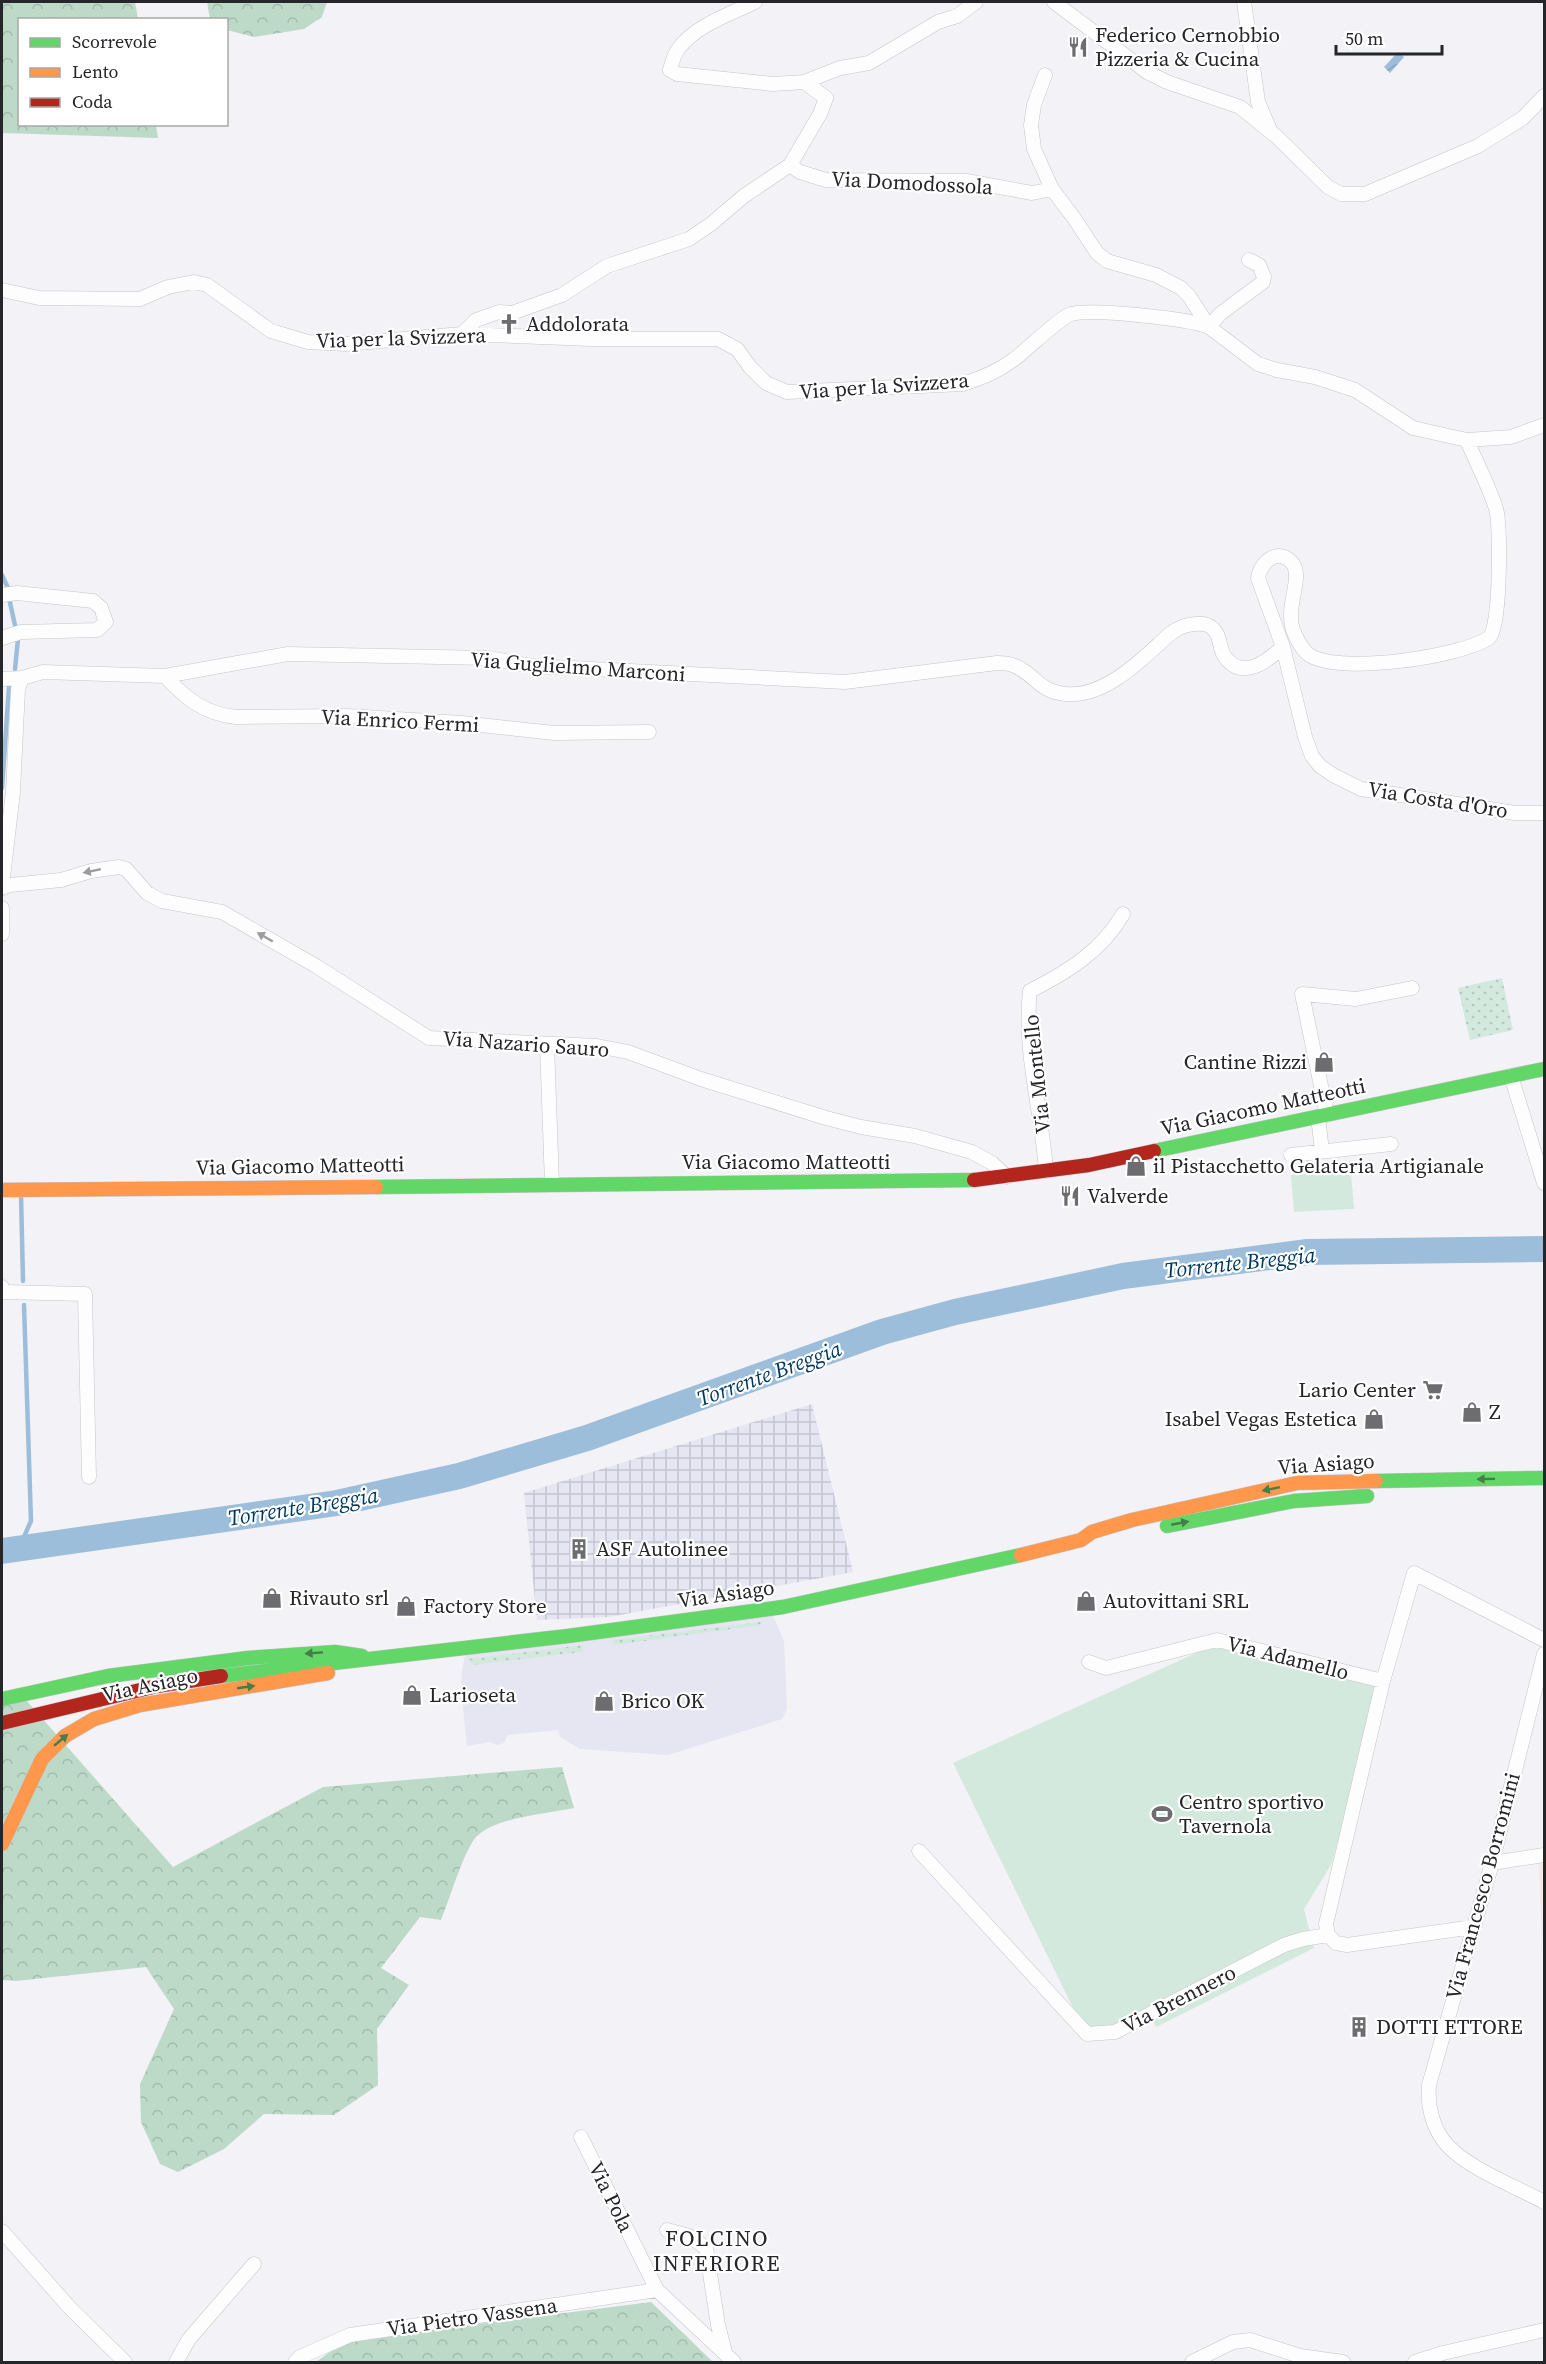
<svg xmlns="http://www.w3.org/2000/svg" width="1546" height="2364" viewBox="0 0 1546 2364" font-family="'Source Serif 4',serif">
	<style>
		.built { fill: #e5e6f2 }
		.industrial { fill: url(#industrial-grid) }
		.education { fill: #f6e9e5 }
		.grass { fill: url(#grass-dots) }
		.forest { fill: url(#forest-crowns) }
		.green { fill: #d4e9dd }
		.water { fill: url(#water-waves) }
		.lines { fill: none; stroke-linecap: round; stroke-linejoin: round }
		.stream { stroke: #9dbeda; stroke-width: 4.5 }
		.river { stroke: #9dbeda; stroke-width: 26 }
		.street-casing { stroke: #c5c5c9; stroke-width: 15 }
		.fast-casing { stroke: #c5c5c9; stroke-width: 15 }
		.slow-casing { stroke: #c5c5c9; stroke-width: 15 }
		.jam-casing { stroke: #c5c5c9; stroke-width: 15 }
		.street { stroke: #fdfdfe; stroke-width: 14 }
		.fast { stroke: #63d668; stroke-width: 14 }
		.slow { stroke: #ff974d; stroke-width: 14 }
		.jam { stroke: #b3261e; stroke-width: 14 }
		.oneway { fill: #9c9c9e }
		.oneway2 { fill: #447e48 }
		.labels { text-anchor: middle; stroke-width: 4.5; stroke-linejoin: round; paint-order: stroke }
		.poi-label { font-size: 21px; fill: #252629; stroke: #fff; text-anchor: start }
		.street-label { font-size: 21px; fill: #252629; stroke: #fff }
		.water-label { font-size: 22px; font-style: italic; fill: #00385d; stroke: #fff }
		.neighbourhood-label { font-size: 22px; letter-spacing: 1.5px; fill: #252629; stroke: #fff }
	</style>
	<defs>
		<pattern id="industrial-grid" width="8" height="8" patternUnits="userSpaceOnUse" patternTransform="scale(1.5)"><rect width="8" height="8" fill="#e5e6f2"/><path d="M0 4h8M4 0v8" fill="none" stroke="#c4c5d0"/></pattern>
		<pattern id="grass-dots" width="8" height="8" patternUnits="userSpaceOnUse" patternTransform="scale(1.5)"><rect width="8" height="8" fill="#d4e9dd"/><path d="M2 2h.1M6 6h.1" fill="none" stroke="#b6c8be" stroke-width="1.8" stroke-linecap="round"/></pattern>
		<pattern id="forest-crowns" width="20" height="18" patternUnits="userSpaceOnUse" patternTransform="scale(1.5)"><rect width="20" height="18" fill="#bddac9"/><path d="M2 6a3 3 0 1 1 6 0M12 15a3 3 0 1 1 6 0" fill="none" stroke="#a2bbad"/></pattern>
		<pattern id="water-waves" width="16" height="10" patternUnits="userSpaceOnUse" patternTransform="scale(1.5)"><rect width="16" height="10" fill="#9dbeda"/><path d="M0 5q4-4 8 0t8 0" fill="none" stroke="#87a3bb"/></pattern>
	</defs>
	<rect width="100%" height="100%" fill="#f2f2f7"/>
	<path class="built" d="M770,1609L784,1641L787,1709L782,1719L668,1755L580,1749L560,1737L558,1730L508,1735L504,1743L497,1745L490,1742L467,1746L461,1688L462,1669L467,1647Z"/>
	<path class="industrial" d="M812,1404L853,1572L609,1617L537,1620L524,1493Z"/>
	<path class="education" d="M1544,1855V1975L1538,1857Z"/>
	<path class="grass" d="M1502,978L1513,1030L1470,1040L1458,988Z
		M761,1622V1625L614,1645L613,1640Z
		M583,1645V1652L472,1665L468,1659Z"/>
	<path class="forest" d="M2,2H135L138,19L20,20V124L156,125L158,138L2,133Z
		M207,2H327L322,17L304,29L254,37L227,30L226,20L210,19Z
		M19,1692L173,1867L323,1787L562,1767L574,1808C547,1814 489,1817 473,1841C461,1860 450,1898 441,1920L420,1917L381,1968L409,1985L377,2029L378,2085L334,2115L264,2114L224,2149L178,2172L160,2164L141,2122L140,2084L174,2009L146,1967L16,1981L2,1980V1697Z
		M651,2302L713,2362H316L345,2341Z"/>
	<path class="green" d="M1351,1172L1354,1209L1294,1212L1291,1175Z
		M1216,1644L1382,1684L1331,1865L1304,1909L1314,1948L1156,2027L1148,2013L1114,2029L1088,2032L1080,2022L953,1763Z"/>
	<path class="water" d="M1398,52L1404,57L1390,73L1384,67Z"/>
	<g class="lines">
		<path class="stream" d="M2,575L8,588
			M9,598L18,639L15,669
			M2,788L9,687
			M21,1194L23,1281
			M19,1548L31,1521L24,1305"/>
		<path class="river" d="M2,1551L337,1503L459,1476L587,1438L882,1332L955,1312L1123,1276L1308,1252L1544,1249"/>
		<g class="street-casing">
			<path id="street" d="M755,2C731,14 696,25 679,48C674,54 672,62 670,70L677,74L773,84L804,82L840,68L869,63L938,22L957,16L976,2
				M1054,2L1147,72L1167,82L1240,107L1277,137L1328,187L1341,194H1365L1478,146L1523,118L1544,96
				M1244,2L1258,102L1270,130
				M1045,75L1034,105L1031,125L1034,149L1052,189L1074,218L1097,253L1107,261L1156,275L1181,288L1189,296L1209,327L1258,364L1277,370L1315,377L1355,390L1413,428L1467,440L1511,437L1544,425
				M790,165L820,114L826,98L804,82
				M2,290L39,298L140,299L168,287L194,282L207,285L271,331L308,342L346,344L462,334L591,339H718L737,349L750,367L766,383L787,392L963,384C982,378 997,372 1013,360C1026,351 1059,318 1071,314C1091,308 1190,319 1209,327
				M1209,327L1220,314L1263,282L1264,277L1259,265L1249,260
				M462,334L476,320L499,312L512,313L562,295L607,266L689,239L711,224L744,196L790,165L800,172L826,180L966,181L1032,193L1052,189
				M1467,440C1474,458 1494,496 1497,513C1500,532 1501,627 1489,638C1459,657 1343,674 1311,656C1302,651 1297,640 1293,630C1285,607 1303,578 1293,564C1279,546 1260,562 1258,578L1283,647L1305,737L1312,756L1320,766L1333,775L1361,789L1515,813H1544
				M2,595L17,593L93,601L101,608L106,622L97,630L21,632L2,638
				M165,676C186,699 205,714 236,717L347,716L462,723L554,733L649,732
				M2,679L22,678
				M2,886L13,792L18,689L22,678L43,672L165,676L288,654L489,658L532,666L845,682L997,663C1002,663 1009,663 1015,666C1036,675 1038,691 1065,694C1101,698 1135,666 1160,643C1170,633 1180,625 1195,624C1203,623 1211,625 1215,631C1221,638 1219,649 1225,657C1243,681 1267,661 1283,647
				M2,888L10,885L61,880L91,871L119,867L126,869L147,893L162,901L222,912L316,966L429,1038L597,1046L628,1052L701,1079L826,1118L861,1127L915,1136L972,1152L992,1163L1007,1177
				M2,908V934
				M547,1044L552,1184
				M1511,1076L1544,1183
				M1327,1115L1302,994L1356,999L1412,988
				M1318,1117L1322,1151
				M1291,1155L1391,1144
				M1046,1171C1042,1111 1023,1051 1030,991C1067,972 1102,951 1123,914
				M2,1287L3,1292L85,1294L89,1477
				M1544,1654L1492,1863L1429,2085C1427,2106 1433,2130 1448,2146C1471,2170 1515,2186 1544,2202
				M1089,1662L1106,1668L1217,1640L1383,1681
				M919,1851L1087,2034L1115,2032L1284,1945L1303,1939L1328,1935
				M1492,1863L1544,1855
				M1328,1935L1326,1924L1383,1681L1414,1573L1544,1640
				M1328,1935L1336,1943L1347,1945L1473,1927
				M581,2137L657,2290L734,2362
				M667,2230L689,2236L706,2248L718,2325L725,2352
				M2,2231L69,2307L125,2362
				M176,2362L189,2339L254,2264
				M295,2362L300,2357L350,2335L657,2290
				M1192,2362L1233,2342L1250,2340L1300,2356L1343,2362
				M1415,2362L1443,2353L1544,2330"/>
		</g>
		<g class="fast-casing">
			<path id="fast" d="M1154,1151L1544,1069
				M376,1187L974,1180
				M1376,1481L1544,1478
				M1167,1526L1294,1501L1367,1496
				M221,1676L568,1636L783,1607L1021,1555
				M2,1699L108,1676L248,1658L335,1652L362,1656"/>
		</g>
		<g class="slow-casing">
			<path id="slow" d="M2,1190L376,1187
				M1021,1555L1081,1540L1092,1532L1132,1520L1297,1483L1376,1481
				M2,1844L42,1759L65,1736L94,1719L140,1705L328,1673"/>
		</g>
		<g class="jam-casing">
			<path id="jam" d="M974,1180L1089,1165L1154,1151
				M2,1723L157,1686L221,1676"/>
		</g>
		<use href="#street" class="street"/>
		<use href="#fast" class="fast"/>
		<use href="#slow" class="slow"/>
		<use href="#jam" class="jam"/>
	</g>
	<defs><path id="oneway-solid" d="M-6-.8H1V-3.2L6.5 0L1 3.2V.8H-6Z" transform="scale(1.5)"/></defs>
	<g class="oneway">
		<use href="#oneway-solid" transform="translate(92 871) rotate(168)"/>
		<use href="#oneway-solid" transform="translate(265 937) rotate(-150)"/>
	</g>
	<g class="oneway2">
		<use href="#oneway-solid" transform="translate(1486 1479) rotate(179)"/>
		<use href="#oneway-solid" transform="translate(1271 1489) rotate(168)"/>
		<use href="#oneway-solid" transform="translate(1180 1523) rotate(-11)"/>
		<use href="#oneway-solid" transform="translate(314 1653) rotate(176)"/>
		<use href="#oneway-solid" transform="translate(246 1687) rotate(-8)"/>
		<use href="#oneway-solid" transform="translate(61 1740) rotate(-40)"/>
	</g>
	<defs>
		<g id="restaurant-bare" transform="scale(1.62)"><path d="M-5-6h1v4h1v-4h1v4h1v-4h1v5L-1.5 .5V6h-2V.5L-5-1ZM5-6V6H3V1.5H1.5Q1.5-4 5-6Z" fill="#6d6d71" stroke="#fff" stroke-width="2.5" paint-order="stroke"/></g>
		<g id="church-bare" transform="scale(1.62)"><path d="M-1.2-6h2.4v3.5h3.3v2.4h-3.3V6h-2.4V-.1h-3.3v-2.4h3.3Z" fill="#6d6d71" stroke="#fff" stroke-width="2.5" paint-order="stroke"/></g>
		<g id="shop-bare" transform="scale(1.62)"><path d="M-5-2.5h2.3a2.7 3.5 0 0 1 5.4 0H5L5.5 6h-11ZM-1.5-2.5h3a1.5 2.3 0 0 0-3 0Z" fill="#6d6d71" stroke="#fff" stroke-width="2.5" paint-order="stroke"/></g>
		<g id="supermarket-bare" transform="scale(1.62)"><path d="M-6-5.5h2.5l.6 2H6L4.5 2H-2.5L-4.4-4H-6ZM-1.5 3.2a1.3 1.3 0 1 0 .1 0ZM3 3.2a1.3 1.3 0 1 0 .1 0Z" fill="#6d6d71" stroke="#fff" stroke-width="2.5" paint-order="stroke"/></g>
		<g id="building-bare" transform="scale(1.62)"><path d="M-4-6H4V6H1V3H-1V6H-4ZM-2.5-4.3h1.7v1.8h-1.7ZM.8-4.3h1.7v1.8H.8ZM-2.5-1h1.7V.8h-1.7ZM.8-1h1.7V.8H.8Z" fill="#6d6d71" stroke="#fff" stroke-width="2.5" paint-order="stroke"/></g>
		<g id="stadium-bare" transform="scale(1.62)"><path d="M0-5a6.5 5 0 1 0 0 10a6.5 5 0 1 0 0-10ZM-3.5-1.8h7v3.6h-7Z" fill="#6d6d71" stroke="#fff" stroke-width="2.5" paint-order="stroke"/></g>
	</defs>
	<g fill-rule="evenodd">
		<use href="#restaurant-bare" x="1078" y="47"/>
		<use href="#church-bare" x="509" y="324"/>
		<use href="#shop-bare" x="1324" y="1062"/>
		<use href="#shop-bare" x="1136" y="1166"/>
		<use href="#restaurant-bare" x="1070" y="1196"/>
		<use href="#supermarket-bare" x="1433" y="1390"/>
		<use href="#shop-bare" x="1472" y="1412"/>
		<use href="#shop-bare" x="1374" y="1419"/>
		<use href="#building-bare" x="579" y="1549"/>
		<use href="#shop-bare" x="272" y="1598"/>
		<use href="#shop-bare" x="1086" y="1601"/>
		<use href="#shop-bare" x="406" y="1606"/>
		<use href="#shop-bare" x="412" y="1695"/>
		<use href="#shop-bare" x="604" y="1701"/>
		<use href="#stadium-bare" x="1162" y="1814"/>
		<use href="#building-bare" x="1359" y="2027"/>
	</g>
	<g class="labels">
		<g class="poi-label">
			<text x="1095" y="42">Federico Cernobbio<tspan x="1095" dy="24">Pizzeria &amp; Cucina</tspan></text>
			<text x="526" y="331">Addolorata</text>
			<text x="1307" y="1069" text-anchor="end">Cantine Rizzi</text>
			<text x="1153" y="1173">il Pistacchetto Gelateria Artigianale</text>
			<text x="1087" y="1203">Valverde</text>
			<text x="1416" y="1397" text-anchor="end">Lario Center</text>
			<text x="1489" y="1419">Z</text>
			<text x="1357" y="1426" text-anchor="end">Isabel Vegas Estetica</text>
			<text x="596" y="1556">ASF Autolinee</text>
			<text x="289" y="1605">Rivauto srl</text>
			<text x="1103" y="1608">Autovittani SRL</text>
			<text x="423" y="1613">Factory Store</text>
			<text x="429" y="1702">Larioseta</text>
			<text x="621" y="1708">Brico OK</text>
			<text x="1179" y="1809">Centro sportivo<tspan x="1179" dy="24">Tavernola</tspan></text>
			<text x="1376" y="2034">DOTTI ETTORE</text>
		</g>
		<g class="street-label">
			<text transform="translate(912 183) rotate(3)" y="7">Via Domodossola</text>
			<text transform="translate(401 338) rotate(-2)" y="7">Via per la Svizzera</text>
			<text transform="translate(884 386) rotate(-4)" y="7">Via per la Svizzera</text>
			<text transform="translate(578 667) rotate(4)" y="7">Via Guglielmo Marconi</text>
			<text transform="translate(400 721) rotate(3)" y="7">Via Enrico Fermi</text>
			<text transform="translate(1438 800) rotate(9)" y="7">Via Costa d'Oro</text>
			<text transform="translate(526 1044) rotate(4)" y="7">Via Nazario Sauro</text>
			<text transform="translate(1037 1074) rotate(-96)" y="7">Via Montello</text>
			<text transform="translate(1263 1107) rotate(-12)" y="7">Via Giacomo Matteotti</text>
			<text x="786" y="1169">Via Giacomo Matteotti</text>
			<text transform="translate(300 1166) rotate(-1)" y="7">Via Giacomo Matteotti</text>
			<text transform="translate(1326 1464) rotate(-4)" y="7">Via Asiago</text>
			<text transform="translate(726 1594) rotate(-8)" y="7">Via Asiago</text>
			<text transform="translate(1288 1658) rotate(14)" y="7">Via Adamello</text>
			<text transform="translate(150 1685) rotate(-12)" y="7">Via Asiago</text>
			<text transform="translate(1483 1886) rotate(-75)" y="7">Via Francesco Borromini</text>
			<text transform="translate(1179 1999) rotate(-27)" y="7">Via Brennero</text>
			<text transform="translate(611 2197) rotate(64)" y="7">Via Pola</text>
			<text transform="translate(472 2317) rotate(-8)" y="7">Via Pietro Vassena</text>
		</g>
		<g class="water-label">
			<text transform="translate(1240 1262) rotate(-6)" y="8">Torrente Breggia</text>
			<text transform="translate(769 1373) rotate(-20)" y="8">Torrente Breggia</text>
			<text transform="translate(303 1506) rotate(-9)" y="8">Torrente Breggia</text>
		</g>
		<g class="neighbourhood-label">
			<text x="717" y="2246">FOLCINO<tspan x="717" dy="25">INFERIORE</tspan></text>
		</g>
	</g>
	<rect width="1546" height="2364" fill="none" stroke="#252629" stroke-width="6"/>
	<rect x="18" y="18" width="210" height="108" fill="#ffffff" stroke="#a8a8a9" stroke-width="1.5"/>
	<rect x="30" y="38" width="30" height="9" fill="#63d668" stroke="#a8a8a9" stroke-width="1.5"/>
	<text x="72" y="48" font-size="18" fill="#252629">Scorrevole</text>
	<rect x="30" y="68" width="30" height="9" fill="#ff974d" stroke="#a8a8a9" stroke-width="1.5"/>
	<text x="72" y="78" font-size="18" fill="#252629">Lento</text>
	<rect x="30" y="98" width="30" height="9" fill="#b3261e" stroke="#a8a8a9" stroke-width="1.5"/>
	<text x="72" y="108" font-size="18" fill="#252629">Coda</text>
	<path d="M1336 45v9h106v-9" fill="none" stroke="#252629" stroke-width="3"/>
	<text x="1345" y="45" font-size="18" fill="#252629" stroke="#ffffff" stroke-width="4.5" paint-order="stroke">50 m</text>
</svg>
